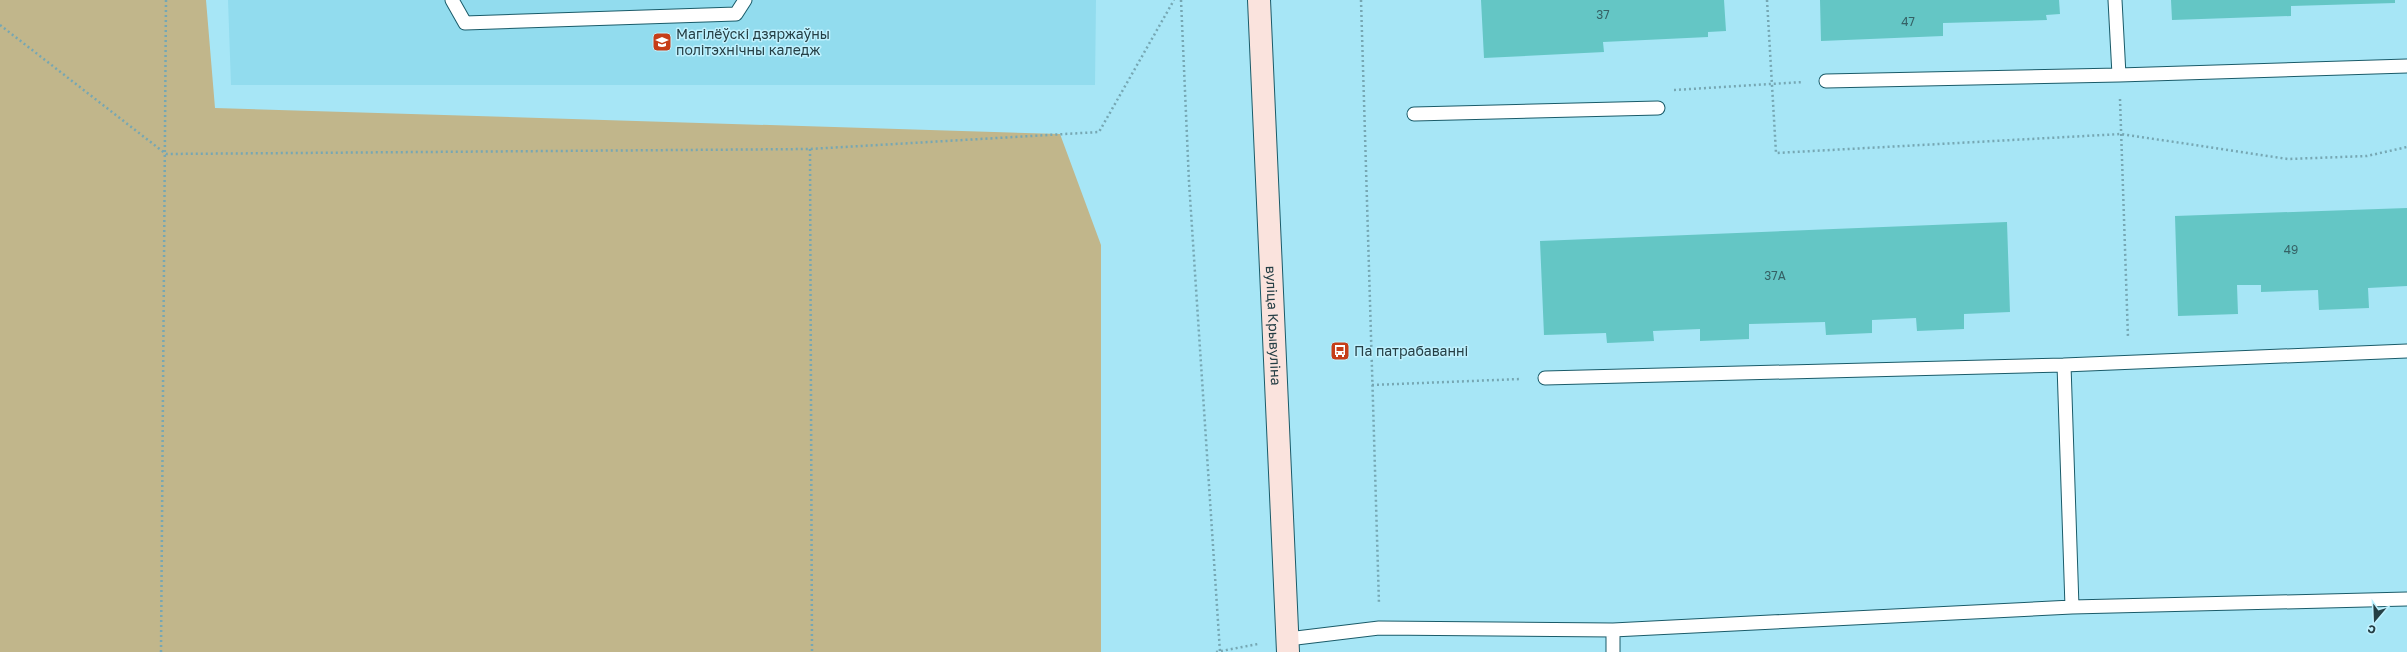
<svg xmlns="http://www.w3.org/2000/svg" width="2407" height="652" viewBox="0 0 2407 652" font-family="'Golos Text',sans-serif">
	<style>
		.built { fill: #92dcee }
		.green { fill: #c1b68b }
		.building { fill: #64c6c5 }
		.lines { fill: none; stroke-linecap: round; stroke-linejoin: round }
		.service-casing { stroke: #1a5b69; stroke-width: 15 }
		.secondary-casing { stroke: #1a5b69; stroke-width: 24 }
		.path { stroke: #76a7b3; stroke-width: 2.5; stroke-dasharray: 2 3; stroke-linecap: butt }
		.service { stroke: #fff; stroke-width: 13 }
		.secondary { stroke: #fae3dd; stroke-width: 22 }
		.labels { text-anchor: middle; stroke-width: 3; stroke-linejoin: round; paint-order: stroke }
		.number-label { font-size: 12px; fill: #356165 }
		.poi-label { font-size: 14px; fill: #253f45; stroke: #bff1fe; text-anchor: start }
		.street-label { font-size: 14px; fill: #253f45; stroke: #bff1fe }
	</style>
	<rect width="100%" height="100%" fill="#a7e6f6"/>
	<path class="built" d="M228,0H1096L1095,85H231Z"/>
	<path class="green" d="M0,0H206L215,108L1060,134L1101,245V652H0Z"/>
	<path class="building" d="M1481,0H1724L1726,31L1708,32V37L1603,42L1604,52L1484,58Z
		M1820,0H2059L2060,14L2046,15L2047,20L1943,23V36L1821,41Z
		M2171,0H2395V3L2291,6V16L2172,20Z
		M2407,208V286L2368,288L2369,308L2319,310L2318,290L2261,292V285H2237L2238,314L2178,316L2175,216Z
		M2007,222L2010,312L1964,314V329L1917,331L1916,318L1872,320V333L1826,335L1825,322L1749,324V339L1700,341V329L1653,331L1654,341L1607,343L1606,333L1544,335L1540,241Z"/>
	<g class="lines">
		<g class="service-casing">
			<path id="service" d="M452,0L465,23L736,14L745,0
				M2115,0L2119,75L2407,66
				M1826,81L2119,75
				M1414,114L1658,108
				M1545,378L2064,365
				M2072,607L2064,365L2407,351
				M1613,630V652
				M1288,639L1379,628L1613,630L2072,607L2407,599"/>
		</g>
		<g class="secondary-casing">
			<g id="secondary">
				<path id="s1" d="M1259,0L1288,652"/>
			</g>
		</g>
		<path class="path" d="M1181,0L1189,182L1220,652
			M1361,0L1379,604
			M1767,0L1776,153L2121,134L2288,159L2367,156L2407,147
			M0,25L166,154L810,149L1099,132L1174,0
			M1674,90L1803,82
			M2120,99L2128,338
			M810,149L812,652
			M1372,385L1521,379
			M161,652L166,0
			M1216,652L1258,644"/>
		<use href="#service" class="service"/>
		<use href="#secondary" class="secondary"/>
	</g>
	<defs>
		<g id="university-square" transform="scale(1)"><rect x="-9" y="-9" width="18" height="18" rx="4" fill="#c63d18" stroke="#bff1fe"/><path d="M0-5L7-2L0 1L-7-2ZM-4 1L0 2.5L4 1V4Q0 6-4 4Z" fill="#fff"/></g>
		<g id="bus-square" transform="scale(1)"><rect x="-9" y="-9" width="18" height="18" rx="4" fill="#c63d18" stroke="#bff1fe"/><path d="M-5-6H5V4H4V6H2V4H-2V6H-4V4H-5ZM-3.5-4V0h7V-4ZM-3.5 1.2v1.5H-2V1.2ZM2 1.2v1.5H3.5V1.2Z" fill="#fff"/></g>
	</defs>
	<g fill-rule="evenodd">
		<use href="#university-square" x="662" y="42"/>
		<use href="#bus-square" x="1340" y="351"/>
	</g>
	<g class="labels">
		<g class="number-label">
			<text x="1603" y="19">37</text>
			<text x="1908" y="26">47</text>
			<text x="2291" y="254">49</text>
			<text x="1775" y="280">37А</text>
		</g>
		<g class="poi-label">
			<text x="676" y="39">Магілёўскі дзяржаўны<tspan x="676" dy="16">політэхнічны каледж</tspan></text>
			<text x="1354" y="356">Па патрабаванні</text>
		</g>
		<g class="street-label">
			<text dy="5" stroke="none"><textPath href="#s1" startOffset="326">вуліца Крывуліна</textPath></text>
		</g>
	</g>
	<g transform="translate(2375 620) rotate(199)" stroke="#bff1fe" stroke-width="3" paint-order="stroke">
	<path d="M0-3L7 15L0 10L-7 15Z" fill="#253f45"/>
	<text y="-6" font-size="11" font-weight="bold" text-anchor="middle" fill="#253f45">С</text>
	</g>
</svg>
